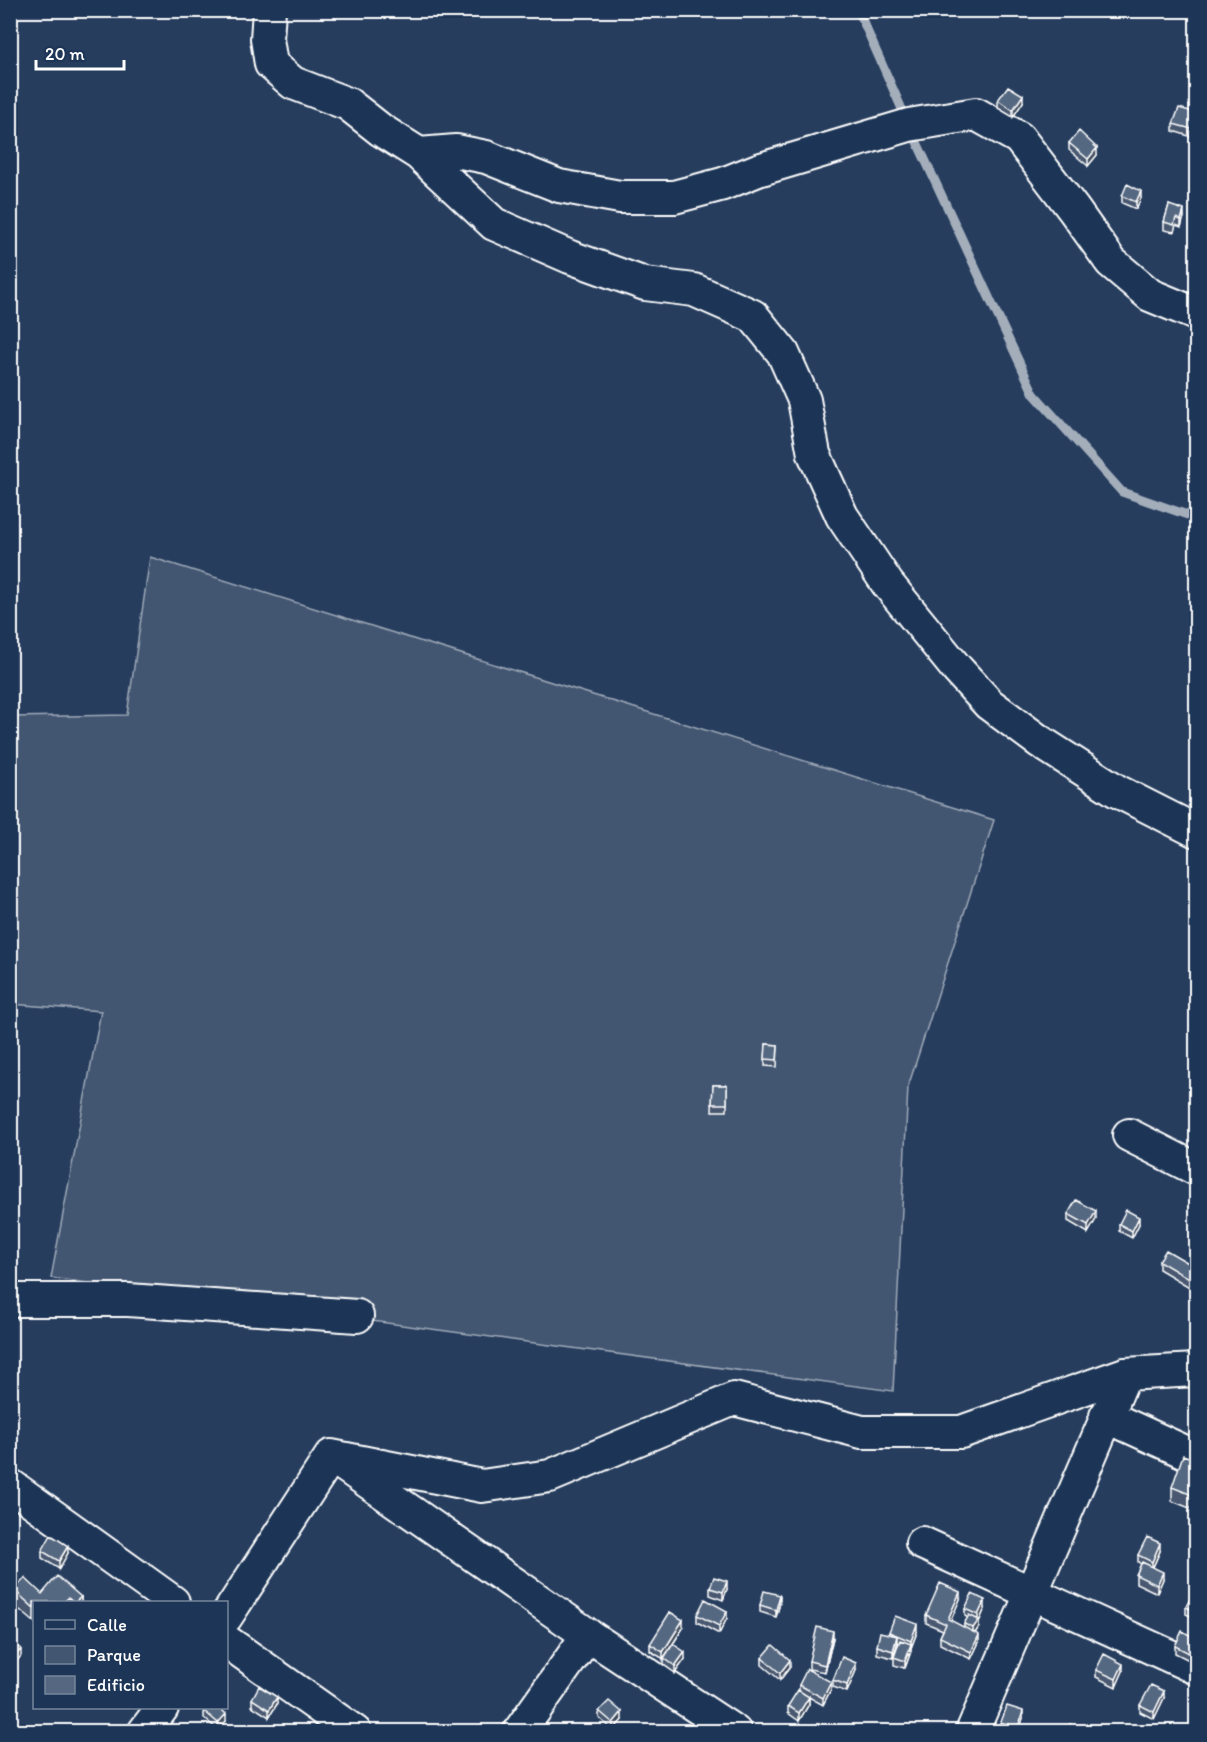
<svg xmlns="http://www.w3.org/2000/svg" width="1207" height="1742" viewBox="0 0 1207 1742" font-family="Itim,sans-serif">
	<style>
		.green { fill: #425672; stroke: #a0aab8; stroke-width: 1.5 }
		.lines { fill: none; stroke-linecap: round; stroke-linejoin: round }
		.stream { stroke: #a4aebb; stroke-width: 9 }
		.minor-casing { stroke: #fff; stroke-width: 36 }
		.minor { stroke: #1d3557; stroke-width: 32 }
		.wall { fill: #49596f; stroke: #fff; stroke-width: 1.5 }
		.shaded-wall { fill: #3c485a; stroke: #fff; stroke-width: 1.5 }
		.building { fill: #556781; stroke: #fff; stroke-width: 1.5 }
	</style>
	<rect width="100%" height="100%" fill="#263d5e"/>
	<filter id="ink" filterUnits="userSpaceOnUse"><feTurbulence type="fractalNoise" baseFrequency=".0167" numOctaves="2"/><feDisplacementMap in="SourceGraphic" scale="12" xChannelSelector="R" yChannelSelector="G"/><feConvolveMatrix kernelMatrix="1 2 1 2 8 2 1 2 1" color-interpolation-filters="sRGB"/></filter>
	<g filter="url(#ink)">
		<path class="green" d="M150,557L994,820L908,1087L893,1391L51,1278L101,1011L11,1004L10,717L127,715Z"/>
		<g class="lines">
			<path class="stream" d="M858,10L909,125L1034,394L1122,492L1196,518"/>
			<g class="minor-casing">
				<path id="minor" d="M269,10L267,39L271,64L293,83L348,104L381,130L419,154L456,151L486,157L559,186L620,197H674L723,184L758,170L909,125L976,114L1019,138L1074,210L1111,262L1150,295L1196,314
					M419,154L494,224L570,257L645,284L694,290L753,316L783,353L804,400L814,454L842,516L887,583L957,669L989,704L1039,741L1117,791L1196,831
					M1129,1135L1196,1169
					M10,1300H128L357,1316
					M1106,1416L1196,1457
					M331,1456L482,1486L550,1476L734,1399L862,1432H961L1125,1374L1196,1370
					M341,1463L588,1635L735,1732
					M10,1485L173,1602
					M922,1543L1196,1668
					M226,1617L331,1456
					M226,1641L355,1732
					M144,1732L162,1708
					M519,1732L588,1635
					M972,1732L1125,1374"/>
			</g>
			<use href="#minor" class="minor"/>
		</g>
		<path class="wall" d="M998,100L1023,102L1013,117L998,108Z
			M1197,113V121L1192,137L1173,131V124Z
			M1069,143L1097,155L1088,166L1069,150Z
			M1122,196L1141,198L1136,209L1122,203Z
			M1169,205L1184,217L1181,227L1176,225L1174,232L1164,230V222Z
			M766,1044L778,1045L777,1067L765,1066Z
			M713,1085H727V1111H712Z
			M1068,1214L1096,1219L1088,1233L1068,1221Z
			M1119,1224H1139L1132,1238L1119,1231Z
			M1159,1261L1197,1268V1279L1191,1288L1159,1269Z
			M1197,1460V1511L1172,1501V1487Z
			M42,1551L68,1553L59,1569L42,1558Z
			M1160,1551L1153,1567L1163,1579L1157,1593L1136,1583V1575L1141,1564L1138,1562V1555Z
			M1197,1585V1619L1186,1614V1607Z
			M710,1588L727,1589L723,1600L710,1595Z
			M14,1590L42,1594L81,1597V1602H34V1622L14,1605Z
			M960,1599L950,1621L964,1628V1624L968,1618L965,1616V1609L985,1608L979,1622V1627L975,1633L979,1642L971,1659L940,1644V1637L943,1630L926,1623V1615Z
			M780,1603L776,1617L760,1612V1605Z
			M697,1615L727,1618L719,1634L697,1622Z
			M683,1628L671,1647L685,1659L675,1673L664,1665V1659L650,1651V1644Z
			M889,1632H917L911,1648V1651L905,1668L894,1665V1657L899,1643L897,1642L893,1658L877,1654V1646L889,1634Z
			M833,1638L825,1672L809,1669V1661Z
			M1197,1639V1650L1191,1661L1175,1653V1646Z
			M762,1658L790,1667L780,1680L762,1665Z
			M856,1670L847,1692L833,1687V1680Z
			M1096,1670L1123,1671L1116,1687L1096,1677Z
			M799,1685L831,1689L823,1705L809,1697V1704L799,1721L788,1713V1706L799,1691Z
			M1164,1698L1154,1719L1140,1712V1705Z
			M252,1699L277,1704L269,1717L252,1706Z
			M204,1711L226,1721L218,1730L204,1718Z
			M599,1711L622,1720L613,1730L599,1718Z
			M1023,1718L1019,1731H1008L1001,1729V1722Z"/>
		<path class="shaded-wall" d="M1023,95V102L1013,117V110Z
			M1197,113V121L1192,137V129Z
			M1097,148V155L1088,166V159Z
			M1141,191V198L1136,209V202Z
			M1184,210V217L1181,227V220Z
			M1096,1211V1219L1088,1233V1225Z
			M1139,1217V1224L1132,1238V1231Z
			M1197,1272V1279L1191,1288V1280Z
			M1160,1543V1551L1152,1569V1562Z
			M68,1546V1553L59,1569V1561Z
			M1163,1572V1579L1157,1593V1585Z
			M727,1581V1589L723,1600V1592Z
			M960,1592V1599L948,1627V1619Z
			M780,1595V1603L776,1617V1610Z
			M81,1597V1602H75Z
			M985,1600V1608L979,1622V1627L973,1636V1628L978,1620V1615Z
			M727,1611V1618L719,1634V1626Z
			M683,1620V1628L663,1659V1652Z
			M917,1624V1632L911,1648V1641Z
			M833,1631V1638L825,1672V1665Z
			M979,1635V1642L971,1659V1652Z
			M897,1636V1644L893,1658V1651Z
			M1197,1643V1650L1191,1661V1654Z
			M911,1644V1651L905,1668V1661Z
			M21,1649V1656L10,1669V1662Z
			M685,1652V1659L675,1673V1666Z
			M790,1660V1667L780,1680V1673Z
			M856,1663V1670L847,1692V1685Z
			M1123,1664V1671L1116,1687V1679Z
			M831,1682V1689L823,1705V1698Z
			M1164,1691V1698L1154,1719V1712Z
			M277,1697V1704L269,1717V1710Z
			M809,1697V1704L799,1721V1713Z
			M1023,1711V1718L1019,1731H1018V1728Z
			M622,1712V1720L613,1730V1723Z
			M226,1714V1721L218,1730V1723Z"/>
		<path class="building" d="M1008,86L1023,95L1013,110L998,100Z
			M1179,108L1197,113L1192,129L1173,124Z
			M1079,131L1097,148L1088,159L1069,143Z
			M1127,184L1141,191L1136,202L1122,196Z
			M1169,205L1184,210L1181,220L1176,218L1174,225L1164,222Z
			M766,1044L778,1045L777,1060L765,1059Z
			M713,1085H727V1104H712Z
			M1076,1200L1096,1211L1088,1225L1068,1214Z
			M1126,1210L1139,1217L1132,1231L1119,1224Z
			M1166,1250L1197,1268V1272L1191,1280L1159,1261Z
			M1183,1455L1197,1460V1497L1172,1487Z
			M51,1535L68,1546L59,1561L42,1551Z
			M1147,1537L1160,1543L1152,1562L1138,1555Z
			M1142,1562L1163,1572L1157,1585L1136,1575Z
			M57,1576L81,1597L75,1602H73L68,1598L64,1602H34V1608L14,1590L25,1578L42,1594Z
			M714,1577L727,1581L723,1592L710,1588Z
			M940,1583L960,1592L948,1619L979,1635L971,1652L940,1637L946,1624L926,1615Z
			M1197,1585V1612L1186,1607Z
			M764,1591L780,1595L776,1610L760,1605Z
			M972,1594L985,1600L978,1615L965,1609Z
			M705,1599L727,1611L719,1626L697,1615Z
			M670,1612L683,1620L663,1652L650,1644Z
			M969,1615L979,1620L973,1628L964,1624Z
			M895,1616L917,1624L911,1641L889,1632Z
			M817,1627L833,1631L825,1665L809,1661Z
			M1182,1631L1197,1639V1643L1191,1654L1175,1646Z
			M880,1632L897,1636L893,1651L877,1646Z
			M900,1640L911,1644L905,1661L894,1657Z
			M10,1641L21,1649L10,1662Z
			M673,1644L685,1652L675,1666L664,1658Z
			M773,1645L790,1660L780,1673L762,1658Z
			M1104,1654L1123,1664L1116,1679L1096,1670Z
			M842,1657L856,1663L847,1685L833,1680Z
			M807,1669L831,1682L823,1698L799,1685Z
			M1151,1685L1164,1691L1154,1712L1140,1705Z
			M259,1686L277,1697L269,1710L252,1699Z
			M798,1690L809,1697L799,1713L788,1706Z
			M609,1701L622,1712L613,1723L599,1711Z
			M1007,1706L1023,1711L1018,1728L1001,1722Z
			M207,1707H219L226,1714L218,1723L204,1711Z
			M1070,1724L1082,1731H1066Z"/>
	</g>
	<rect width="1207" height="1742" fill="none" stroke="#1d3557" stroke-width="36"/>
	<rect x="18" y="18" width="1171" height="1706" fill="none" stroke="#fff" stroke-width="2" filter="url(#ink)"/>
	<rect x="33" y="1601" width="195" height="108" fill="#1d3557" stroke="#77869a" stroke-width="1.5"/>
	<rect x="45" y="1620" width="30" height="9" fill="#1d3557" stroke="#77869a" stroke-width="1.5"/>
	<text x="87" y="1631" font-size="18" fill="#ffffff">Calle</text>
	<rect x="45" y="1646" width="30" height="18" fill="#425672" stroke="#77869a" stroke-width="1.5"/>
	<text x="87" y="1661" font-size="18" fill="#ffffff">Parque</text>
	<rect x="45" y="1676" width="30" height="18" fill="#556781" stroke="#77869a" stroke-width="1.5"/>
	<text x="87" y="1691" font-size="18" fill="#ffffff">Edificio</text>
	<path d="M36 60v9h88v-9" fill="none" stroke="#ffffff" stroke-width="3"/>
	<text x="45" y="60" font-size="18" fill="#ffffff" stroke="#1d3557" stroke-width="4.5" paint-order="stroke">20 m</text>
</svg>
